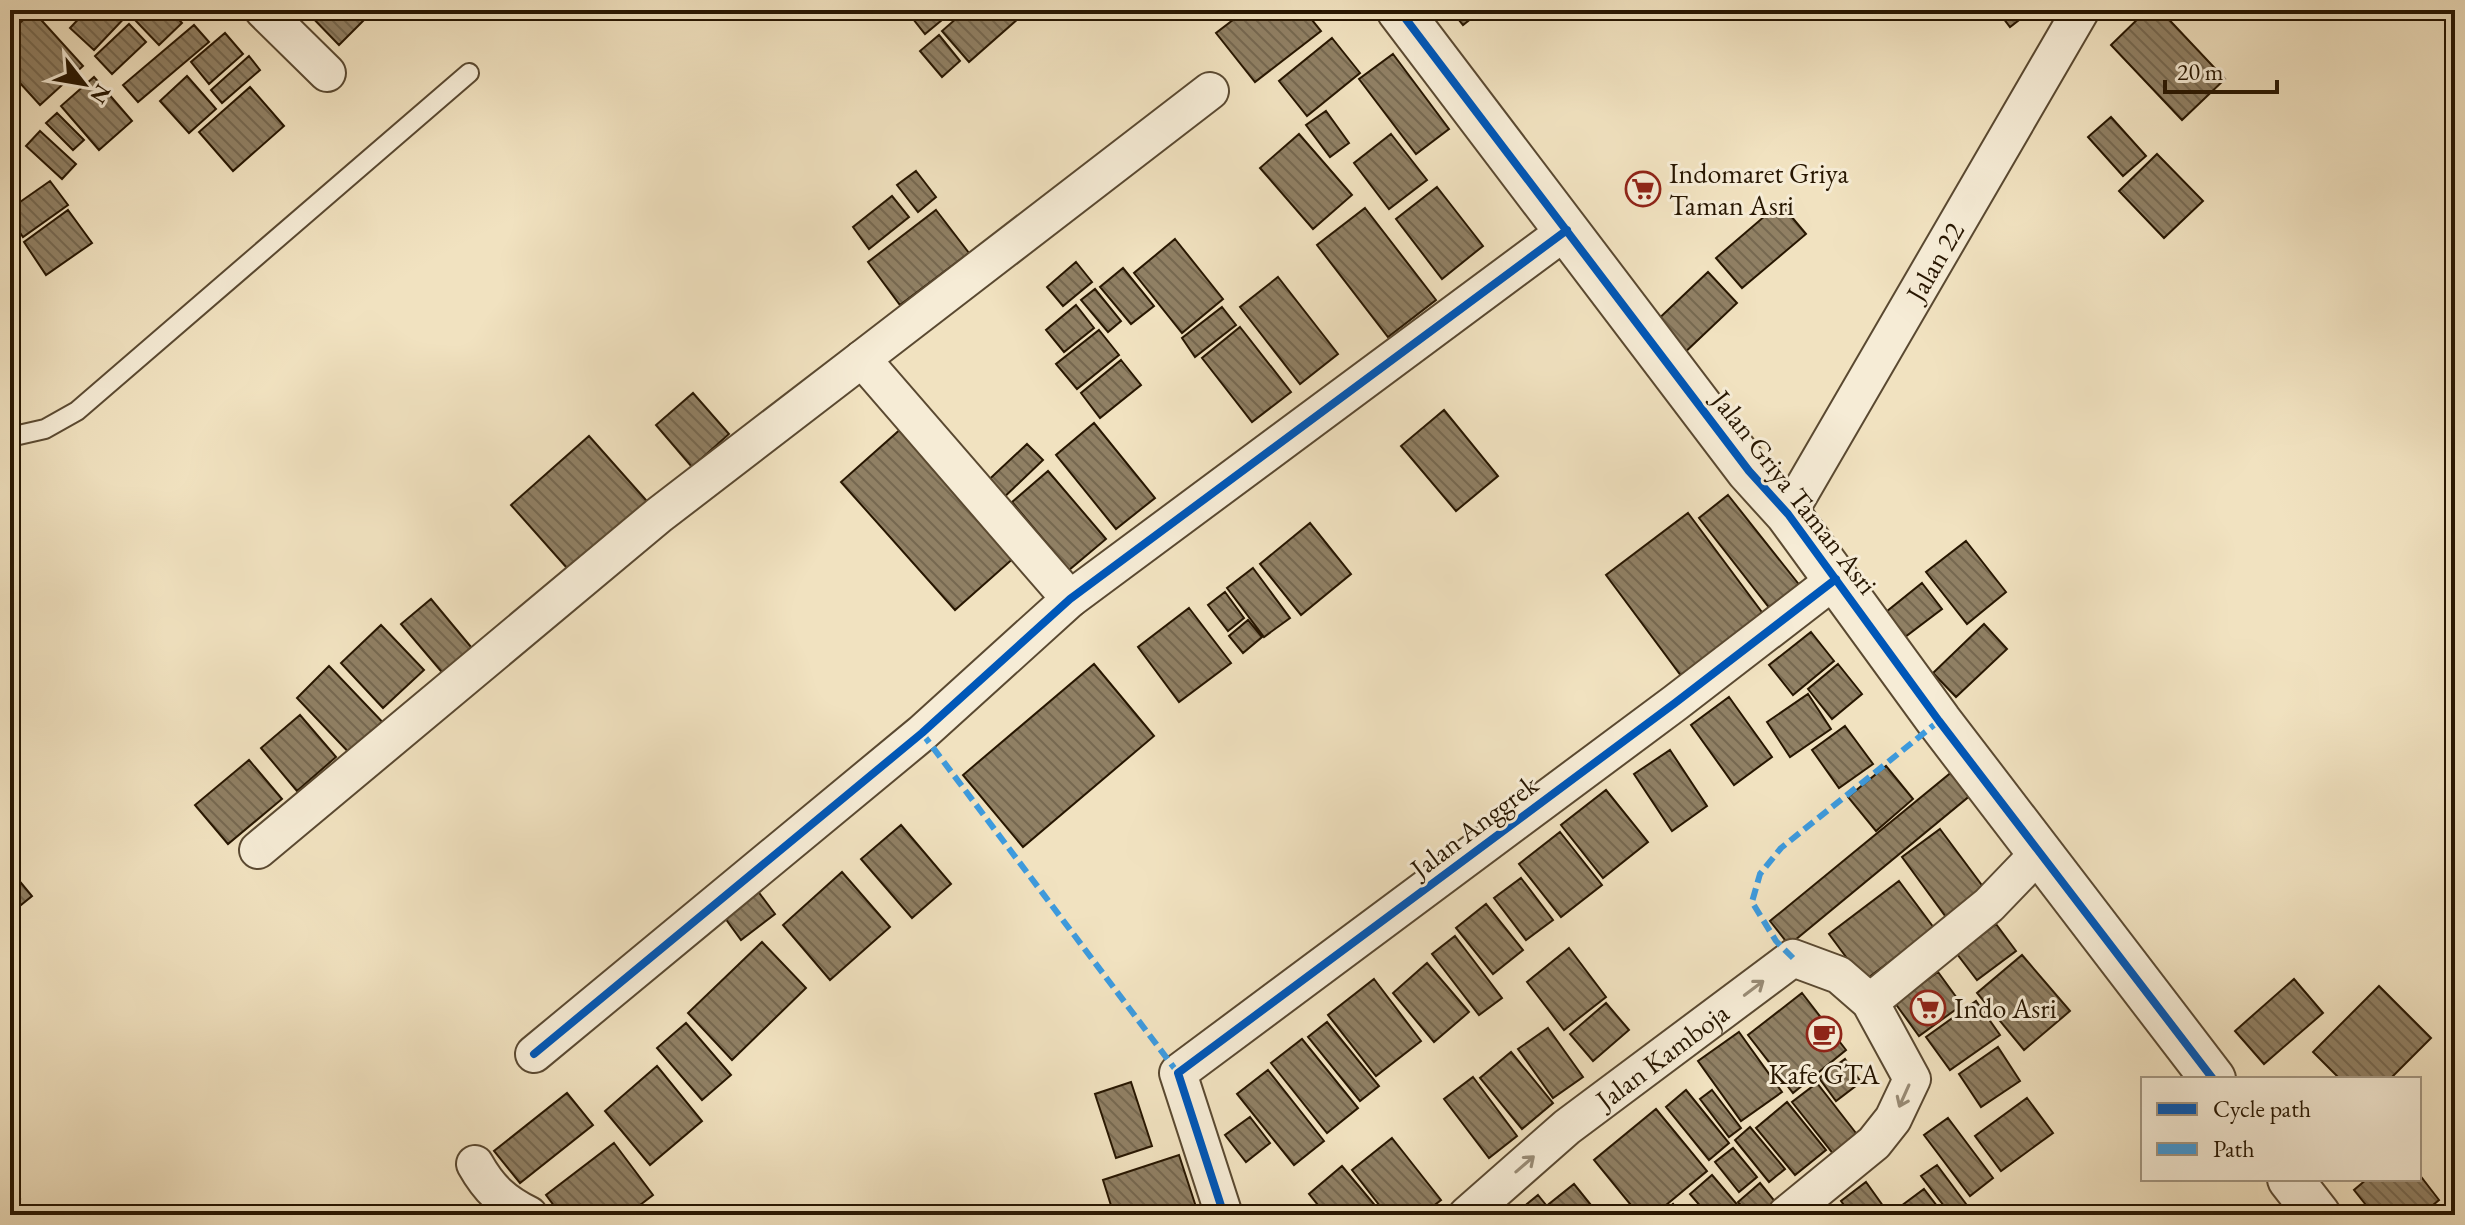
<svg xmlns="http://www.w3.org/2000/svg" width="2465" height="1225" viewBox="0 0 2465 1225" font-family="'EB Garamond',serif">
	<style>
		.building { fill: url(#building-back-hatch); stroke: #271601; stroke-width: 2 }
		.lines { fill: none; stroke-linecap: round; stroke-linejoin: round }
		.service-casing { stroke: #5a4931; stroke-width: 22 }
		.minor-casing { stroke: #5a4931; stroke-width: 40 }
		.tertiary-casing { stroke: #5a4931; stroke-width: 48 }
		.service { stroke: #f6ecd6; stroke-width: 18 }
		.minor { stroke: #f6ecd6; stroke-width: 36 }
		.tertiary { stroke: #f6ecd6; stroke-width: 44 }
		.quiet { stroke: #3d9add; stroke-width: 6; stroke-dasharray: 12 6; stroke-linecap: butt }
		.cycleway-casing { stroke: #f6ecd6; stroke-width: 13 }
		.cycleway { stroke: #0057b8; stroke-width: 8 }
		.oneway { stroke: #998c76 }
		.labels { text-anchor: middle; stroke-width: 6; stroke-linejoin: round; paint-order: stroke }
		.poi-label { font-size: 28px; fill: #271601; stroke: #f6ecd6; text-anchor: start }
		.street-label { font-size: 28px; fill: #271601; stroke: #f6ecd6 }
	</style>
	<defs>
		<pattern id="building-back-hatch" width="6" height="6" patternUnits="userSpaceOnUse" patternTransform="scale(2)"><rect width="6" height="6" fill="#908064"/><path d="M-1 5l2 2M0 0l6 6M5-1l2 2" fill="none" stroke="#766850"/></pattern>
	</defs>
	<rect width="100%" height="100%" fill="#f1e2c0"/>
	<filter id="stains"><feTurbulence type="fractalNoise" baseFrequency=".0025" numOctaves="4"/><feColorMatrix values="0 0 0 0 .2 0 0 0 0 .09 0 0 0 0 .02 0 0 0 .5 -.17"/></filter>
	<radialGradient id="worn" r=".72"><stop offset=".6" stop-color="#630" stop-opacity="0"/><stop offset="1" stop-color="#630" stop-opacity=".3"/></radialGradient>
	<path class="building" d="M87,10H132L94,50L70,28Z
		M148,10H170L182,23L159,45L136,21Z
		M305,10H374L339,45Z
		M906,10H954L925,34Z
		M966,10H1028L969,62L942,31Z
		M1246,10H1304L1321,31L1255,82L1216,33Z
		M1451,10H1482L1463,25Z
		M1997,10H2032L2010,27Z
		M2147,10H2160L2225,79L2182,120L2111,45Z
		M33,11L83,66L40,105L10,72V32Z
		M129,24L146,42L112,74L95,56Z
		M194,25L209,42L138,102L123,85Z
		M225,33L243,54L209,84L191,62Z
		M939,35L960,61L942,77L920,51Z
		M1332,38L1360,73L1307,116L1279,81Z
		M1393,54L1449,129L1416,154L1359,79Z
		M249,56L260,70L222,103L211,90Z
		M187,76L216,109L189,133L160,101Z
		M94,77L132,121L99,150L61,106Z
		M250,87L284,126L233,171L199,132Z
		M1326,111L1349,143L1330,157L1306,125Z
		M57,113L84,140L73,150L46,123Z
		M2111,117L2146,156L2123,176L2088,137Z
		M40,131L76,164L62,179L26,146Z
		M1299,134L1352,195L1313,229L1260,168Z
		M1391,134L1427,180L1389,209L1354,163Z
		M2157,154L2203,201L2164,238L2119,191Z
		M916,171L936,197L918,212L897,185Z
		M50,181L68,205L23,237L10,218V209Z
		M1437,187L1483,246L1442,279L1396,219Z
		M892,196L909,217L869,249L853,227Z
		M1780,203L1806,234L1742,288L1716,258Z
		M1365,208L1436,300L1388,337L1317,245Z
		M68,210L92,243L46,275L24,242Z
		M936,210L969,253L900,305L868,262Z
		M1175,239L1223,299L1182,333L1134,273Z
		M1076,262L1092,282L1063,306L1047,287Z
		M1123,268L1154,306L1131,324L1100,287Z
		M1708,272L1737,303L1680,357L1651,326Z
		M1278,277L1338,354L1300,384L1240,307Z
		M1095,289L1121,321L1108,332L1081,300Z
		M1076,305L1094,328L1064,352L1046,330Z
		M1222,307L1236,325L1195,357L1182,338Z
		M1240,327L1291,392L1252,422L1202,358Z
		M1099,330L1119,355L1077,389L1056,364Z
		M1121,360L1141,385L1100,418L1081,393Z
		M693,393L729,434L692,467L656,425Z
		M1444,410L1498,476L1456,511L1401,446Z
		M1094,423L1155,498L1116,529L1056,455Z
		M903,427L1016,556L955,610L841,482Z
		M589,436L653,508L575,577L511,505Z
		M1027,444L1043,460L997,504L981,487Z
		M1048,471L1106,539L1069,570L1012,502Z
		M1728,495L1801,587L1771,610L1699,518Z
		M1688,513L1767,619L1685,681L1606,575Z
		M1310,523L1351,574L1301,615L1260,564Z
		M1966,541L2006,592L1967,624L1926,572Z
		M1253,568L1290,618L1264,637L1227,588Z
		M1922,583L1942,609L1905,637L1886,612Z
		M1225,592L1244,618L1228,631L1208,605Z
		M431,599L481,659L452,684L401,624Z
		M1189,608L1231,663L1179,702L1138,647Z
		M1248,620L1262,637L1243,653L1229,636Z
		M1984,624L2007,649L1956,697L1933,673Z
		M381,625L424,670L383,708L341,663Z
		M1811,632L1834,661L1793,695L1769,665Z
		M1094,664L1154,736L1023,847L963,775Z
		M1838,664L1862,694L1832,719L1808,689Z
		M329,666L390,730L357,761L297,698Z
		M1808,694L1831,729L1790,757L1767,722Z
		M1729,697L1772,757L1734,785L1691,725Z
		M300,715L336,757L297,791L261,748Z
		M1845,726L1873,764L1839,788L1812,750Z
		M1670,750L1707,806L1672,831L1634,774Z
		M249,760L282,799L228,844L195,805Z
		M1886,766L1913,799L1876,831L1848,797Z
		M1953,771L1972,794L1789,945L1770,921Z
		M1606,790L1648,842L1603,878L1561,825Z
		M901,825L951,884L912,918L861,859Z
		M1940,829L1984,888L1946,917L1902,857Z
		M1560,832L1602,885L1561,917L1519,864Z
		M12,872L32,896L10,914V873Z
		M842,872L890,927L830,980L783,925Z
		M1521,878L1553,920L1526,940L1494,898Z
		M1899,881L1934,928L1864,981L1829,934Z
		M751,882L775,914L741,940L717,907Z
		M1486,904L1523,950L1493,974L1456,928Z
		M1996,924L2016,951L1977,980L1957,954Z
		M1455,936L1502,998L1479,1015L1432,954Z
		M762,942L806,988L732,1060L688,1013Z
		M1569,948L1606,997L1564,1030L1527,982Z
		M2022,955L2070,1011L2024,1050L1977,993Z
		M1427,963L1469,1012L1434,1042L1393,993Z
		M1938,972L1962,1005L1919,1036L1895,1003Z
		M1374,979L1421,1041L1376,1076L1328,1015Z
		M2294,979L2323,1013L2264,1064L2235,1031Z
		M2379,986L2431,1038L2390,1079H2340L2313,1052Z
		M1802,993L1846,1050L1793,1093L1748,1035Z
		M1976,1001L2000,1035L1950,1070L1926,1037Z
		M1606,1003L1629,1030L1593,1061L1570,1034Z
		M1327,1022L1379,1086L1360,1101L1308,1037Z
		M686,1023L731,1075L702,1100L657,1048Z
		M1548,1028L1583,1077L1553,1098L1518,1049Z
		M1739,1032L1782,1092L1741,1121L1698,1061Z
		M1302,1039L1358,1108L1327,1133L1271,1063Z
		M1998,1047L2020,1081L1981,1107L1959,1074Z
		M1511,1052L1553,1103L1522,1129L1480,1078Z
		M1845,1059L1861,1082L1836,1101L1819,1078Z
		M657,1066L702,1121L650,1165L605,1111Z
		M1268,1070L1324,1141L1294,1165L1237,1094Z
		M1473,1077L1517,1136L1489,1158L1444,1099Z
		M1131,1082L1152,1146L1116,1158L1095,1094Z
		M1817,1083L1859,1137L1835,1156L1792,1102Z
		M1686,1090L1729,1143L1709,1160L1666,1107Z
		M1712,1090L1741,1128L1729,1137L1700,1099Z
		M567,1093L593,1125L520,1183L494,1151Z
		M2027,1098L2053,1133L2001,1171L1975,1136Z
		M1787,1102L1826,1150L1795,1175L1756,1128Z
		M1656,1109L1707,1171L1654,1215H1639L1594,1160Z
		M1250,1117L1270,1143L1246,1162L1225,1135Z
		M1948,1118L1993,1178L1970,1196L1924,1135Z
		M1750,1127L1785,1169L1769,1182L1735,1140Z
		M1392,1138L1441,1200L1422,1215H1387L1352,1170Z
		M614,1143L653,1195L627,1215H561L546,1195Z
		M1733,1148L1757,1177L1739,1192L1715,1162Z
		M1179,1155L1198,1213L1114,1215L1103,1180Z
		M1937,1165L1972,1212L1968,1215H1951L1921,1176Z
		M1342,1166L1383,1215H1326L1309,1194Z
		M2419,1174L2439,1200L2421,1215H2374L2354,1190L2367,1179H2419Z
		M1712,1175L1746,1215H1708L1690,1194Z
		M1866,1182L1886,1210L1880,1215H1851L1841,1201Z
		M1760,1183L1781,1209L1774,1215H1749L1738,1202Z
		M1574,1184L1599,1215H1558L1549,1204Z
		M10,1187L20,1199L10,1208Z
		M1924,1189L1944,1215H1889Z
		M1538,1195L1554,1215H1536L1527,1204Z
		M1673,1204L1682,1215H1661Z
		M1522,1207L1529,1215H1511Z"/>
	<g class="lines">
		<g class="service-casing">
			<path id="service" d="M10,437L45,429L77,411L469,73"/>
		</g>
		<g class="minor-casing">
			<g id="minor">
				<path d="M263,10L327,73"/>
				<path id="s1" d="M1788,514L2081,10"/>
				<path d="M1070,599L862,359L1210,91"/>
				<path d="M258,850L659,515L862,359"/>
				<path d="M1870,1002L1989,905L2039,853"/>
				<path d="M534,1054L922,733L1070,599L1567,230"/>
				<path d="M475,1164C489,1189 503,1202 529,1215"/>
				<path d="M1224,1215L1178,1073L1675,703L1836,579"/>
				<path id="s2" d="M1467,1215L1567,1127L1793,958L1839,975L1870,1002L1912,1079L1893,1119L1874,1143L1786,1215"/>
			</g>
		</g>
		<g class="tertiary-casing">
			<path id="tertiary" d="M1399,10L1749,471L1788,514L1939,721L2213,1079
				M2290,1179L2318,1215"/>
		</g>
		<use href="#service" class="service"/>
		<use href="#minor" class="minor"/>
		<use href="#tertiary" class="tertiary"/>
		<path class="quiet" d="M922,733L1178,1073
			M1793,958L1776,941L1752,902L1760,874L1781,848L1939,721"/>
		<g class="cycleway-casing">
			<path id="cycleway" d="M1399,10L1749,471L1788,514L1939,721L2213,1079
				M534,1054L922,733L1070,599L1567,230
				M1224,1215L1178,1073L1675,703L1836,579"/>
		</g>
		<use href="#cycleway" class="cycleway"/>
	</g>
	<defs><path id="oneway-shaft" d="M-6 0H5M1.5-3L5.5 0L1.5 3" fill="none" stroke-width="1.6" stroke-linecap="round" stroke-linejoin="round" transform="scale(2)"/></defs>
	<g class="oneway">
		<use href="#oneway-shaft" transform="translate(1754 988) rotate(-37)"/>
		<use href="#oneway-shaft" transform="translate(1904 1096) rotate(114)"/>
		<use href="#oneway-shaft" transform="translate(1525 1164) rotate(-41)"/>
	</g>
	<defs>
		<g id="supermarket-ring" transform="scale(1.8)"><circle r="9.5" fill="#f6ecd6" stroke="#8f2418" stroke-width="1.5"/><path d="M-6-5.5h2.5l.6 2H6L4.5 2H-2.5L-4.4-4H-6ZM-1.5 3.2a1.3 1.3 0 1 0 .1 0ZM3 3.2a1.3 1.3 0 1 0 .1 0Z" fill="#8f2418"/></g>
		<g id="cafe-ring" transform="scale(1.8)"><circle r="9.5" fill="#f6ecd6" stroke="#8f2418" stroke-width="1.5"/><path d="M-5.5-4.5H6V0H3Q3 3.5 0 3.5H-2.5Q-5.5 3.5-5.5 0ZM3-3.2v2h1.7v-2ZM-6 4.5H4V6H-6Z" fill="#8f2418"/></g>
	</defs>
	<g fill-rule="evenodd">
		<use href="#supermarket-ring" x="1643" y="189"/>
		<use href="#supermarket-ring" x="1928" y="1008"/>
		<use href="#cafe-ring" x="1824" y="1034"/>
	</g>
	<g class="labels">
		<g class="poi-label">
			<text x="1669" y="183">Indomaret Griya<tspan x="1669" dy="32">Taman Asri</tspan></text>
			<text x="1954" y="1018">Indo Asri</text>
			<text x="1824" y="1084" text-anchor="middle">Kafe GTA</text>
		</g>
		<g class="street-label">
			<text dy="10" stroke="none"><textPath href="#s1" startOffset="292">Jalan 22</textPath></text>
			<text transform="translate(1795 492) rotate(52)" y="10">Jalan Griya Taman Asri</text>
			<text transform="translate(1474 826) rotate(-37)" y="10">Jalan Anggrek</text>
			<text dy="10" stroke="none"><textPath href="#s2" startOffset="252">Jalan Kamboja</textPath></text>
		</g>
	</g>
	<rect width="2465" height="1225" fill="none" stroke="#f1e2c0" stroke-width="40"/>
	<rect x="12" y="12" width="2441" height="1201" fill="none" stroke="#271601" stroke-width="4"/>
	<rect x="20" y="20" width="2425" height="1185" fill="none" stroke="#271601" stroke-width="2"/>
	<rect x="2141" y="1077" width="280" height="104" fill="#f6ecd6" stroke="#a39681" stroke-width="2"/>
	<rect x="2157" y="1103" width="40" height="12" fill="#0057b8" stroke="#a39681" stroke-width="2"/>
	<text x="2213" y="1117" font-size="24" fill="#271601">Cycle path</text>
	<rect x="2157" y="1143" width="40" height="12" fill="#3d9add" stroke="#a39681" stroke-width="2"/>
	<text x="2213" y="1157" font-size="24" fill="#271601">Path</text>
	<g transform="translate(84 84) rotate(121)" stroke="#f6ecd6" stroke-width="6" paint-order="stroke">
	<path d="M0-6L14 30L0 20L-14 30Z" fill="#271601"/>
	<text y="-12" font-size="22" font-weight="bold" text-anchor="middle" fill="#271601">N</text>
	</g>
	<path d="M2165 80v12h112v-12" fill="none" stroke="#271601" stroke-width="4"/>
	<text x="2177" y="80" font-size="24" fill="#271601" stroke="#f6ecd6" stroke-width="6" paint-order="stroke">20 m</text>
	<rect width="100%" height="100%" filter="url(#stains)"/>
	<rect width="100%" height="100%" fill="url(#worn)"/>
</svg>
